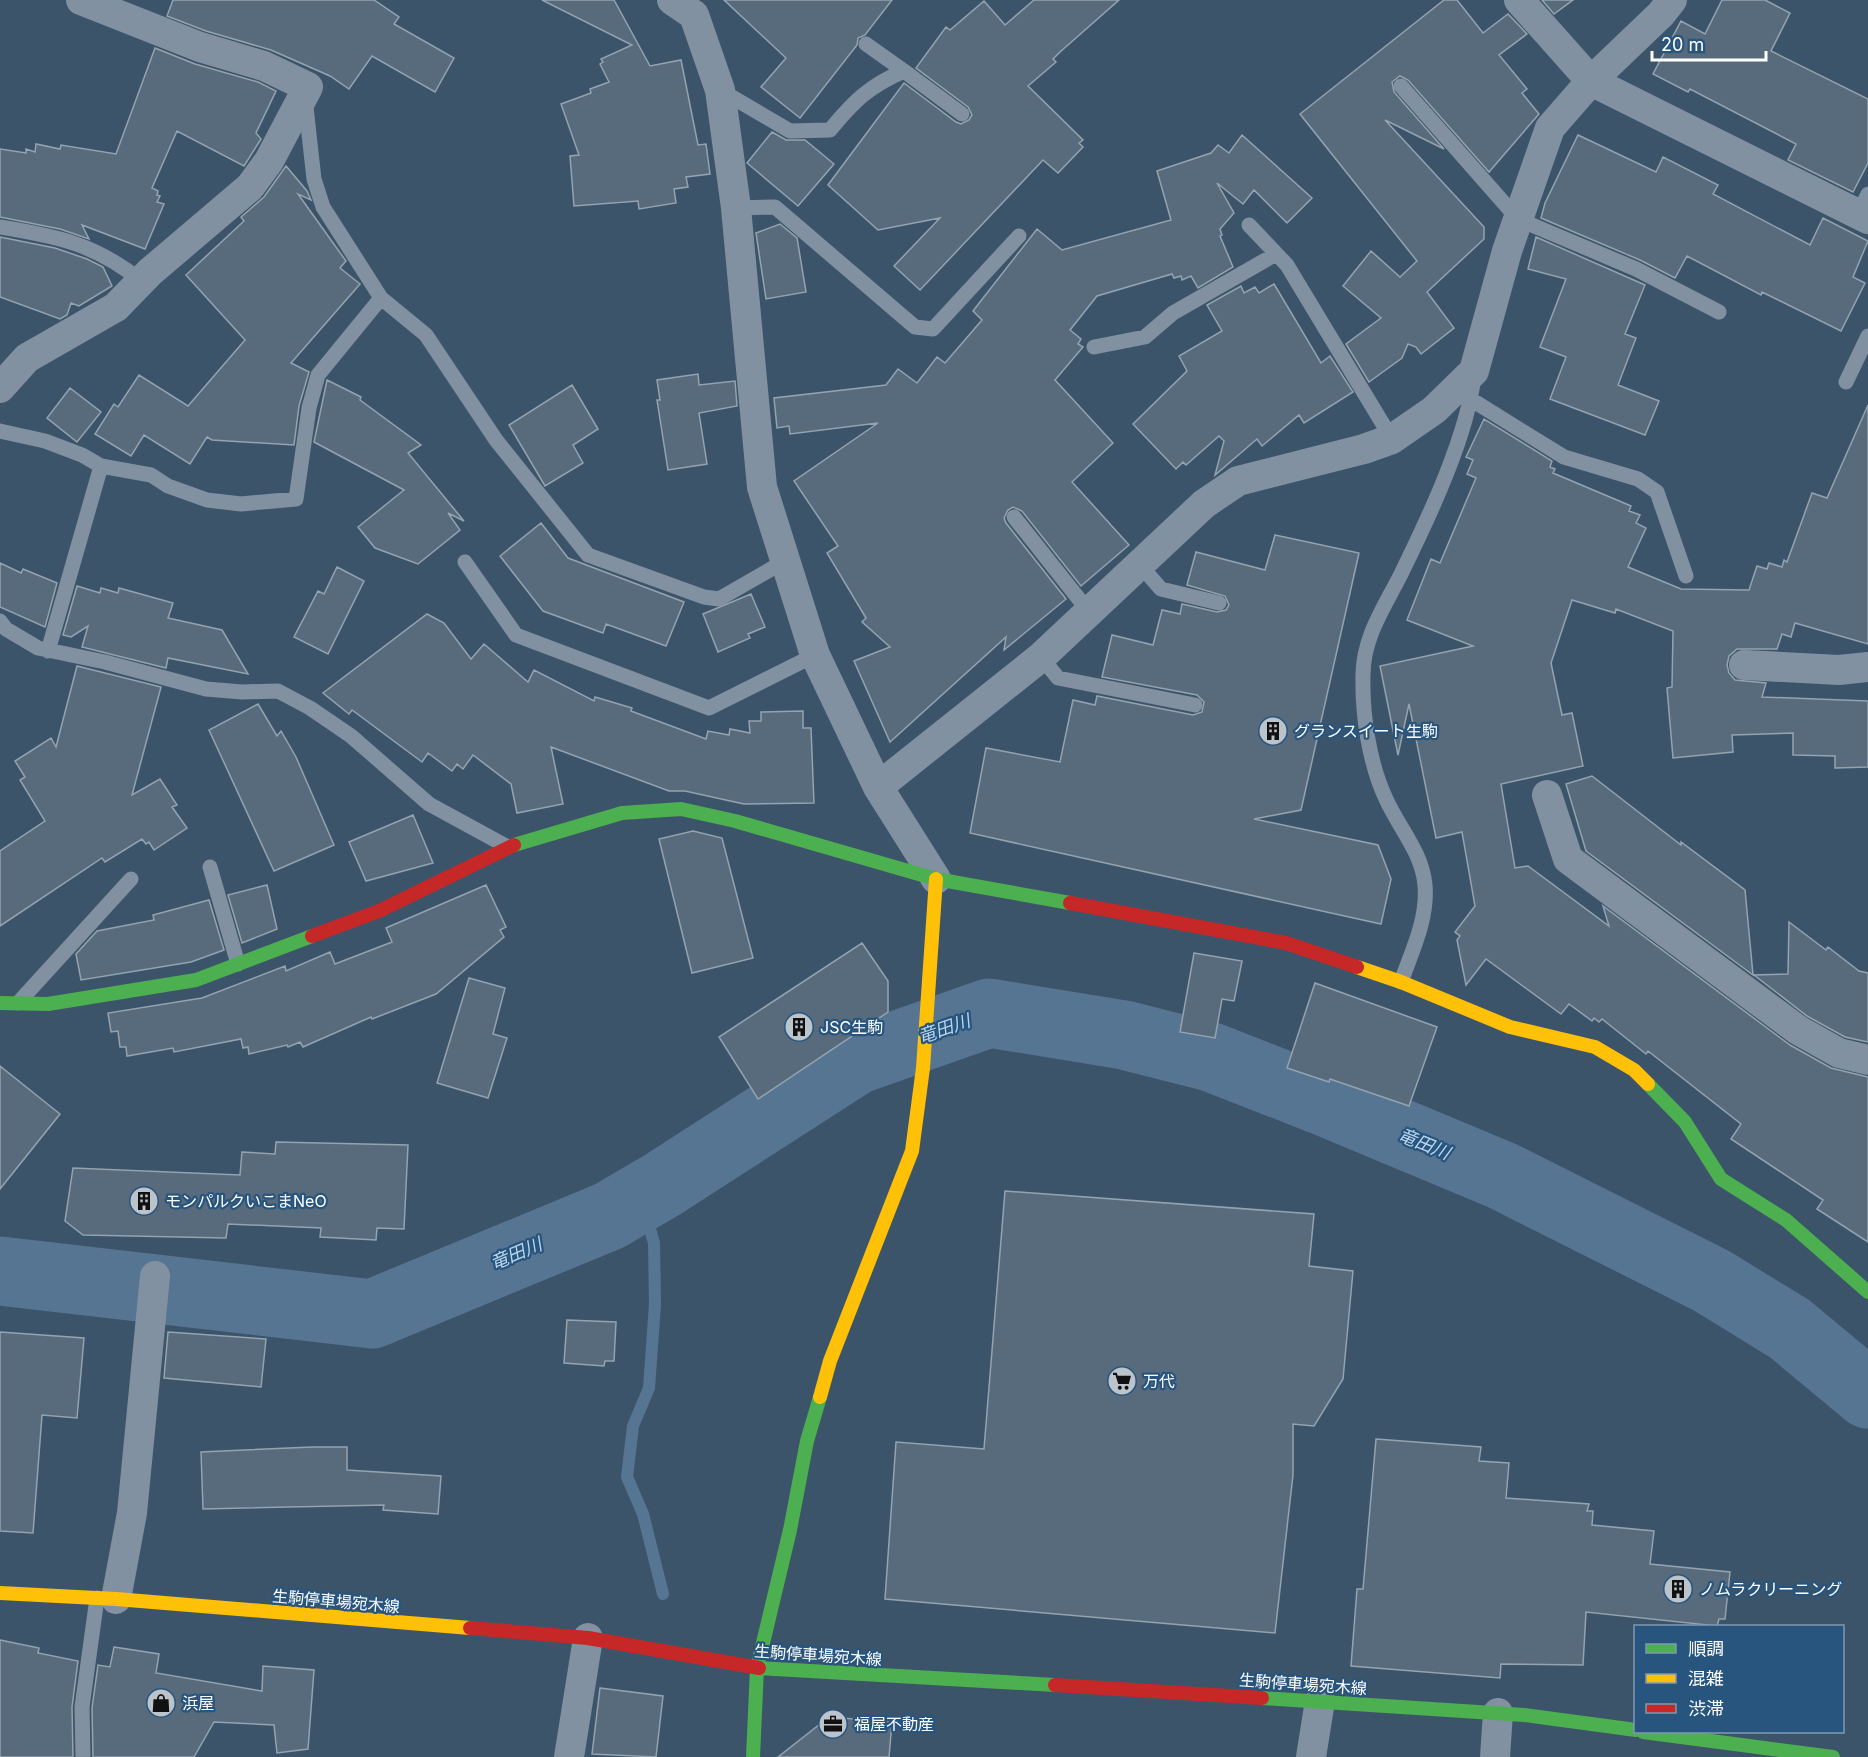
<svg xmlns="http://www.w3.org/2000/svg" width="1868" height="1757" viewBox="0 0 1868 1757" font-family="Inter,'Noto Sans JP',sans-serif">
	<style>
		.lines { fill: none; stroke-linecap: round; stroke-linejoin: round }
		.stream { stroke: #567592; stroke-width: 12 }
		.river { stroke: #567592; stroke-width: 69 }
		.building { fill: #576b7c; stroke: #94a3b0; stroke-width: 1.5 }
		.lane { stroke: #8291a1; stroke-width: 15 }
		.street { stroke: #8291a1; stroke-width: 30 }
		.fast { stroke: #4caf50; stroke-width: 14 }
		.slow { stroke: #ffc107; stroke-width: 14 }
		.jam { stroke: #c62828; stroke-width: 14 }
		.labels { text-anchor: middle; stroke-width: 4.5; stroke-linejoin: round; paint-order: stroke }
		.poi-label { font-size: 16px; fill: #fff; stroke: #28557e; text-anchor: start }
		.street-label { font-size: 16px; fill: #fff; stroke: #28557e }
		.water-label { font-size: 18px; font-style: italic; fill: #bad5ed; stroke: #28557e }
	</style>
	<rect width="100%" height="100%" fill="#3c546a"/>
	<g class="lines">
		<path class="stream" d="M641,1197L654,1243L655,1304L649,1388L633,1426L627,1477L643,1514L663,1594"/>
		<path class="river" d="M0,1271L372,1314L609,1216L662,1185L856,1060L989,1013L1124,1035L1211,1057L1321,1100L1503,1176L1712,1281L1790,1329L1868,1394"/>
	</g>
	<path class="building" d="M173,0H374L399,17L394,24L454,58L435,92L372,56L349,89L330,76L271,50L206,31L167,16Z
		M542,0H614L650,66L681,60L698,145L706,144L710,174L686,177L688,187L674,189L676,203L639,209L638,201L574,206L570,156L579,155L561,104L591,93L590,89L609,82L600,64L603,62L601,59L632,45Z
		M724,0H892L865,35L858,38L857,45L800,118L761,87L786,58Z
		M1034,0H1119L1060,52L1053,59L1056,62L1028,86L1083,140L1079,143L1083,147L1058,173L1043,160L920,290L894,266L940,218L878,230L828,185L904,83L956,122L961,124L969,120L972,115L968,107L916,68L946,27L950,30L984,1L1005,25Z
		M1444,0H1457L1483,33L1508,14L1527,34L1499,55L1527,89L1522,93L1539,114L1489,172L1408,80L1400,76L1392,82L1394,92L1444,149L1385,120L1484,227V239L1427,292L1454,328L1421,354L1416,347L1408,344L1402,358L1369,382L1346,344L1381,318L1343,286L1371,251L1400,277L1417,261L1300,114Z
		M1542,0H1573L1554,14Z
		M1722,0H1765L1790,13L1771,51L1868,99V163L1853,192L1788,160L1796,144L1690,89L1688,92L1653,74L1681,21L1705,34Z
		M155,48L195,64L258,82L276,91L256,133L261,139L244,166L177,131L152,188L158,191L157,195L160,196L157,202L164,204L145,249L82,225L89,239L60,229L0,217V149L26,153V149L35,152L36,144L60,149L61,145L116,154Z
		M772,132L786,140H805L834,164L798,206L747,163Z
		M1242,135L1312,198L1287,223L1254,190L1243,204L1217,183L1234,213L1220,229L1222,235L1220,236L1233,267L1198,288L1191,276L1182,280L1181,276L1174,278L1172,274L1097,296L1070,330L1081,339L1078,344L1083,347L1055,380L1113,443L1072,482L1129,545L1081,586L1022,511L1013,507L1008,510L1004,518L1006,523L1066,599L1004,650L1006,637L890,742L854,661L890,647L862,622L866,618L827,553L838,546L794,481L878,423L790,434L789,426L777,428L774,398L886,385L898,369L917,383L937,357L945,363L982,320L973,311L1037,229L1062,250L1171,220L1157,171L1211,153L1218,145L1229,153Z
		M1578,135L1656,172L1663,157L1718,185L1713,194L1810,245L1823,218L1868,241L1853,277L1865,283L1841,331L1762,292L1761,295L1687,256L1675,278L1640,260L1541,218L1545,203Z
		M286,166L307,191L311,200L298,194L346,261L340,268L360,284L291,363L309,372L299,406L294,445L212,440L207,437L190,464L144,435L131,456L95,434L114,404L118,407L139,375L188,406L245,340L186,275L244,221L241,217L264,197Z
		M780,224L797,238L806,292L766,299L756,233Z
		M0,237L55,248L87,259L103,267L112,286L79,306L71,303L67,315L60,319L0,297Z
		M1536,237L1645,285L1625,334L1636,338L1618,385L1659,401L1645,435L1550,399L1566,357L1540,347L1566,279L1528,269Z
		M1274,284L1321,363L1330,356L1353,392L1304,423L1299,415L1262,446L1257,439L1215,475L1224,441L1219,436L1186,465L1183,462L1176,469L1133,424L1187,371L1179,356L1222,331L1207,305L1241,286L1244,293L1255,287L1259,293Z
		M698,374L699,385L735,381L737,406L699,413L707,464L668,470L657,400H660L657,380Z
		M327,380L361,397L360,400L421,445L408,453L464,521L448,513L460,530L418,564L375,548L358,527L404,490L314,442Z
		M572,385L598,429L573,445L583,463L545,486L509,425Z
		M70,388L101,412L77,442L47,418Z
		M1868,405V644L1795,623L1791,637L1782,634L1777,649H1737L1729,656L1727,665L1729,673L1735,680L1766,683L1762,697L1868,701V767L1835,768V756L1793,755V733L1732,735L1733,752L1673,758L1667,688L1672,687L1673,631L1616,609L1615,613L1572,600L1551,663L1562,715L1572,713L1583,766L1501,784L1515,868L1528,866L1609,926L1603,906L1790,1045L1831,1068L1868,1077V1242L1817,1209L1823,1200L1731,1139L1741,1124L1648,1051L1646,1054L1602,1019L1599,1022L1594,1018L1592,1021L1569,1004L1561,1014L1486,959L1466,985L1457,940L1460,936L1455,932L1475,906L1462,832L1436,838L1409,704L1398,755L1380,666L1473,646L1407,620L1431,559L1440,563L1476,478L1467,474L1473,460L1466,457L1484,419L1552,461L1550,467L1555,469L1553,473L1631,506L1629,511L1640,515L1636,523L1646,528L1628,567L1681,589L1749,590L1757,566L1767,569L1769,563L1782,567L1784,560L1787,562L1812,493L1827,498Z
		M541,523L568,558L684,602L666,646L606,624L603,633L543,611L500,556Z
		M1275,535L1359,553L1301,810L1254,819L1378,845L1391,879L1381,924L970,833L986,748L1060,762L1073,700L1095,705L1097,696L1193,715L1202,712L1204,702L1197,695L1102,677L1112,635L1153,645L1162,610L1180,614L1182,604L1217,612L1226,610L1229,605L1225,596L1187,585L1196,552L1265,570Z
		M0,563L21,573L23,569L57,583L45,627L0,607Z
		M337,567L364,581L328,654L294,637L318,591L324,594Z
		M77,586L100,593L101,588L118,593L119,588L173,603L168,618L222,630L248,674L168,658L166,668L82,647L88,626L71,637L63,635Z
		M751,594L765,627L748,634L750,638L718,652L703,614Z
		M427,614L444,623L471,659L484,644L528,682L534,670L594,701L595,697L632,708L631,711L706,739L708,731L729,735L730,729L750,733L749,721H761V712L803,711V728H811L814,803L744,804L685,791H669L551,747L563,804L517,813L511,784L473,755L463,769L457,764L452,771L428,753L422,762L352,710L349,714L323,693Z
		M77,666L161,687L132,795L160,779L177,805L172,807L187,828L154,850L149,842L146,844L142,839L105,862L102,858L0,926V851L45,821L20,780L25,777L15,761L51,738L56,747Z
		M258,704L277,736L281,731L296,757L334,845L274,871L209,730Z
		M1592,776L1681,845V842L1745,890L1753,975L1586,851L1566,784Z
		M413,815L433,863L366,881L349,842Z
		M693,831L722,838L753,958L692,973L659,839Z
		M267,885L277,929L242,943L228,895Z
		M486,885L506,927L500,930L504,937L436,994L372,1019L371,1017L303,1047L300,1042L288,1047L287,1045L249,1054L248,1047L243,1048L241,1039L174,1052L173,1048L127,1056L126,1047H120L118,1031L111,1032L108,1013L202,998L285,966L286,971L330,952L335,964L392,942L386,928Z
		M209,900L224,950L191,962L81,980L76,954L97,931L154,920L153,915Z
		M1789,922L1826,950L1828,947L1859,971L1868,973V1042L1845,1037L1807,1016L1754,975L1788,974Z
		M862,943L888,981V1012L758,1099L719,1037Z
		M1194,953L1242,961L1234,1001L1222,999L1215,1038L1180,1032Z
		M469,978L505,988L493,1034L507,1038L488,1098L437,1083Z
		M1315,983L1437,1027L1409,1106L1330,1079L1329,1082L1287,1068Z
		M0,1066L60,1114L0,1189Z
		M276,1142L408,1145L404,1229L377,1228L376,1240L320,1237L321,1228L228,1224L226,1238L83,1235L65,1221L73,1168L240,1175L242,1152L275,1154Z
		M1005,1191L1314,1214L1309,1266L1353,1271L1343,1379L1314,1426L1293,1424V1475L1275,1633L885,1599L896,1442L984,1449Z
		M567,1320L616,1322L614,1361H605L604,1366L564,1363Z
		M0,1332L84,1338L77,1418L42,1415L33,1533L0,1531Z
		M168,1332L266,1339L261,1387L164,1378Z
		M1376,1439L1481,1447L1479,1461L1509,1463L1506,1498L1589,1504L1587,1511H1593L1592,1525L1654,1531L1650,1564L1730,1572L1725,1619H1719L1717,1626L1586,1612L1583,1665L1501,1664L1500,1678L1351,1666L1357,1589H1363Z
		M312,1447H347V1470L441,1476L438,1514L383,1510L384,1505L203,1509L201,1452Z
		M0,1640L39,1648L38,1653L78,1661L72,1707L73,1757H0Z
		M114,1647L159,1654L156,1673L262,1691L263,1666L314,1670L308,1749L277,1753L274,1725L214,1722L194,1757H93L92,1708L98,1665L110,1667Z
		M600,1688L663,1696L656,1757L592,1754Z
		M829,1717L892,1722L889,1757H778Z"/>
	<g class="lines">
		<path class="lane" d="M866,44L904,71
			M1401,86L1518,219L1636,269L1719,312
			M720,90L790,131L830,130C854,101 869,86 904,71L962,114
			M305,98L314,179L323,207L381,298L426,335L496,440L588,555L704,597L719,599L785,561
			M736,208L775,207L915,327L933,329L1019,236
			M1858,214L1868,194
			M1249,225L1287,265L1392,439
			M0,227C56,236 96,244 141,281
			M1094,347L1145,337L1173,313L1276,254
			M1846,382L1868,336
			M1472,400L1564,457L1638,479L1657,492L1686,576
			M0,431L45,441L82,455L101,466L151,475L168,486L207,500L241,504L296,499L309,408L318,375L381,298
			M1014,517L1090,613
			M465,562L516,635L709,708L815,655
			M1140,565L1161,589L1219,603
			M0,621L6,629L38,648L105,662L206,689L242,692L278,691L310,708L351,736L429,804L506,846
			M48,651L101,466
			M1041,657L1058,678L1195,705
			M210,867L238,964
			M1401,982C1412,951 1428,919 1425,885C1422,852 1399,828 1386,799C1369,763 1362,714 1363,675C1363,637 1385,606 1401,574C1428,519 1469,433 1474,374
			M18,1003L131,879
			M83,1757L82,1707L97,1598"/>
		<path class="street" d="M672,0L694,15L720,90L736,208L762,487L815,655L878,787L936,879
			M1519,0L1591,81L1868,219
			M0,388L27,358L116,307L150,272L250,187L269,161L308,87L264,66L200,47L81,0
			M1744,665L1839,670L1868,667
			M878,787L1041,657L1204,504L1238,481L1364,449L1392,439L1434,410L1474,371L1507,251L1550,128L1591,81L1661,14L1672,0
			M1547,795L1568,859L1798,1030L1839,1053L1868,1060
			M116,1599L132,1513L155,1276
			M569,1757L588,1638
			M1311,1757L1320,1701
			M1495,1757L1498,1713"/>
		<path class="fast" d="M514,845L622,813L681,809L735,821L936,879L1070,903
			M0,1003L48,1004L196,980L312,936
			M1648,1084L1685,1122L1721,1179L1786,1220L1868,1292
			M759,1668L1055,1685
			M1262,1698L1524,1715L1636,1730
			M1643,1732L1833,1757
			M753,1757L757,1668L790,1530L807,1441L820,1397"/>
		<path class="slow" d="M1357,967L1401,982L1510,1027L1595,1047L1634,1070L1648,1084
			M820,1397L830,1361L912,1151L923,1068L936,879
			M0,1593L116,1599L470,1628"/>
		<path class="jam" d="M1070,903L1286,943L1357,967
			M312,936L379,911L514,845
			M470,1628L588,1638L759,1668
			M1055,1685L1262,1698"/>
	</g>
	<defs>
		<g id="building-disc" transform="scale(1.5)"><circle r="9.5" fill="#bbc3cb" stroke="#28557e"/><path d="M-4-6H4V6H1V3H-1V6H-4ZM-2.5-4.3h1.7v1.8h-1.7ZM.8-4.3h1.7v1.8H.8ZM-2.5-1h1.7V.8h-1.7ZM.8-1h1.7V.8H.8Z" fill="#111"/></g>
		<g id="supermarket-disc" transform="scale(1.5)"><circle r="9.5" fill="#bbc3cb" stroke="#28557e"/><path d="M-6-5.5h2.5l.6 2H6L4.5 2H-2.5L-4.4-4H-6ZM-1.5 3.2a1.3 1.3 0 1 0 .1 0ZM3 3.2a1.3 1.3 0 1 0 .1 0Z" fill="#111"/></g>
		<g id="shop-disc" transform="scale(1.5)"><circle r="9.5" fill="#bbc3cb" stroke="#28557e"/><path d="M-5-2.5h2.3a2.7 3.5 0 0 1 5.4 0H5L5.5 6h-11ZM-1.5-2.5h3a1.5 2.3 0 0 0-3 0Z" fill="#111"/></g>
		<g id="office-disc" transform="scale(1.5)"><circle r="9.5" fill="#bbc3cb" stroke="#28557e"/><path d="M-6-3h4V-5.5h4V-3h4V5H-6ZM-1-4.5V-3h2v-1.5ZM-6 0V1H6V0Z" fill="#111"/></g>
	</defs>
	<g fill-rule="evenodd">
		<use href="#building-disc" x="1273" y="731"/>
		<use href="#building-disc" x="799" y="1027"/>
		<use href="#building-disc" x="144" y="1201"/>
		<use href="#supermarket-disc" x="1122" y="1381"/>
		<use href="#building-disc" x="1678" y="1589"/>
		<use href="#shop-disc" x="161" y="1703"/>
		<use href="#office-disc" x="833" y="1724"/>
	</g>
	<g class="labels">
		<g class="poi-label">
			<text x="1294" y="737">グランスイート生駒</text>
			<text x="820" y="1033">JSC生駒</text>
			<text x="165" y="1207">モンパルクいこまNeO</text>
			<text x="1143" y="1387">万代</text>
			<text x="1699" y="1595">ノムラクリーニング</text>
			<text x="182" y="1709">浜屋</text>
			<text x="854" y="1730">福屋不動産</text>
		</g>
		<g class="street-label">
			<text transform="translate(336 1601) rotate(5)" y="6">生駒停車場宛木線</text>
			<text transform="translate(818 1655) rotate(4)" y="6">生駒停車場宛木線</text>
			<text transform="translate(1303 1684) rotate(4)" y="6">生駒停車場宛木線</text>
		</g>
		<g class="water-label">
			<text transform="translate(944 1029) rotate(-19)" y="6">竜田川</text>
			<text transform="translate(1424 1144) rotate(22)" y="6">竜田川</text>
			<text transform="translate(516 1254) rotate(-23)" y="6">竜田川</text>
		</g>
	</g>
	<rect x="1634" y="1625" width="210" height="108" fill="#28557e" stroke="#7e99b2" stroke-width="1.5"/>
	<rect x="1646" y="1644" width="30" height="9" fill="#4caf50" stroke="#7e99b2" stroke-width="1.5"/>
	<text x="1688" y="1655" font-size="18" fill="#ffffff">順調</text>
	<rect x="1646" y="1674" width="30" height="9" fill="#ffc107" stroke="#7e99b2" stroke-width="1.5"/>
	<text x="1688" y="1685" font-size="18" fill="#ffffff">混雑</text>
	<rect x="1646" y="1704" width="30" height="9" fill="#c62828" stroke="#7e99b2" stroke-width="1.5"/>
	<text x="1688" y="1715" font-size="18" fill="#ffffff">渋滞</text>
	<path d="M1652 51v9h114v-9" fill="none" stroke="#ffffff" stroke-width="3"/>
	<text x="1661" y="51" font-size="18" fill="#ffffff" stroke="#28557e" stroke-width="4.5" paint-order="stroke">20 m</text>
</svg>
